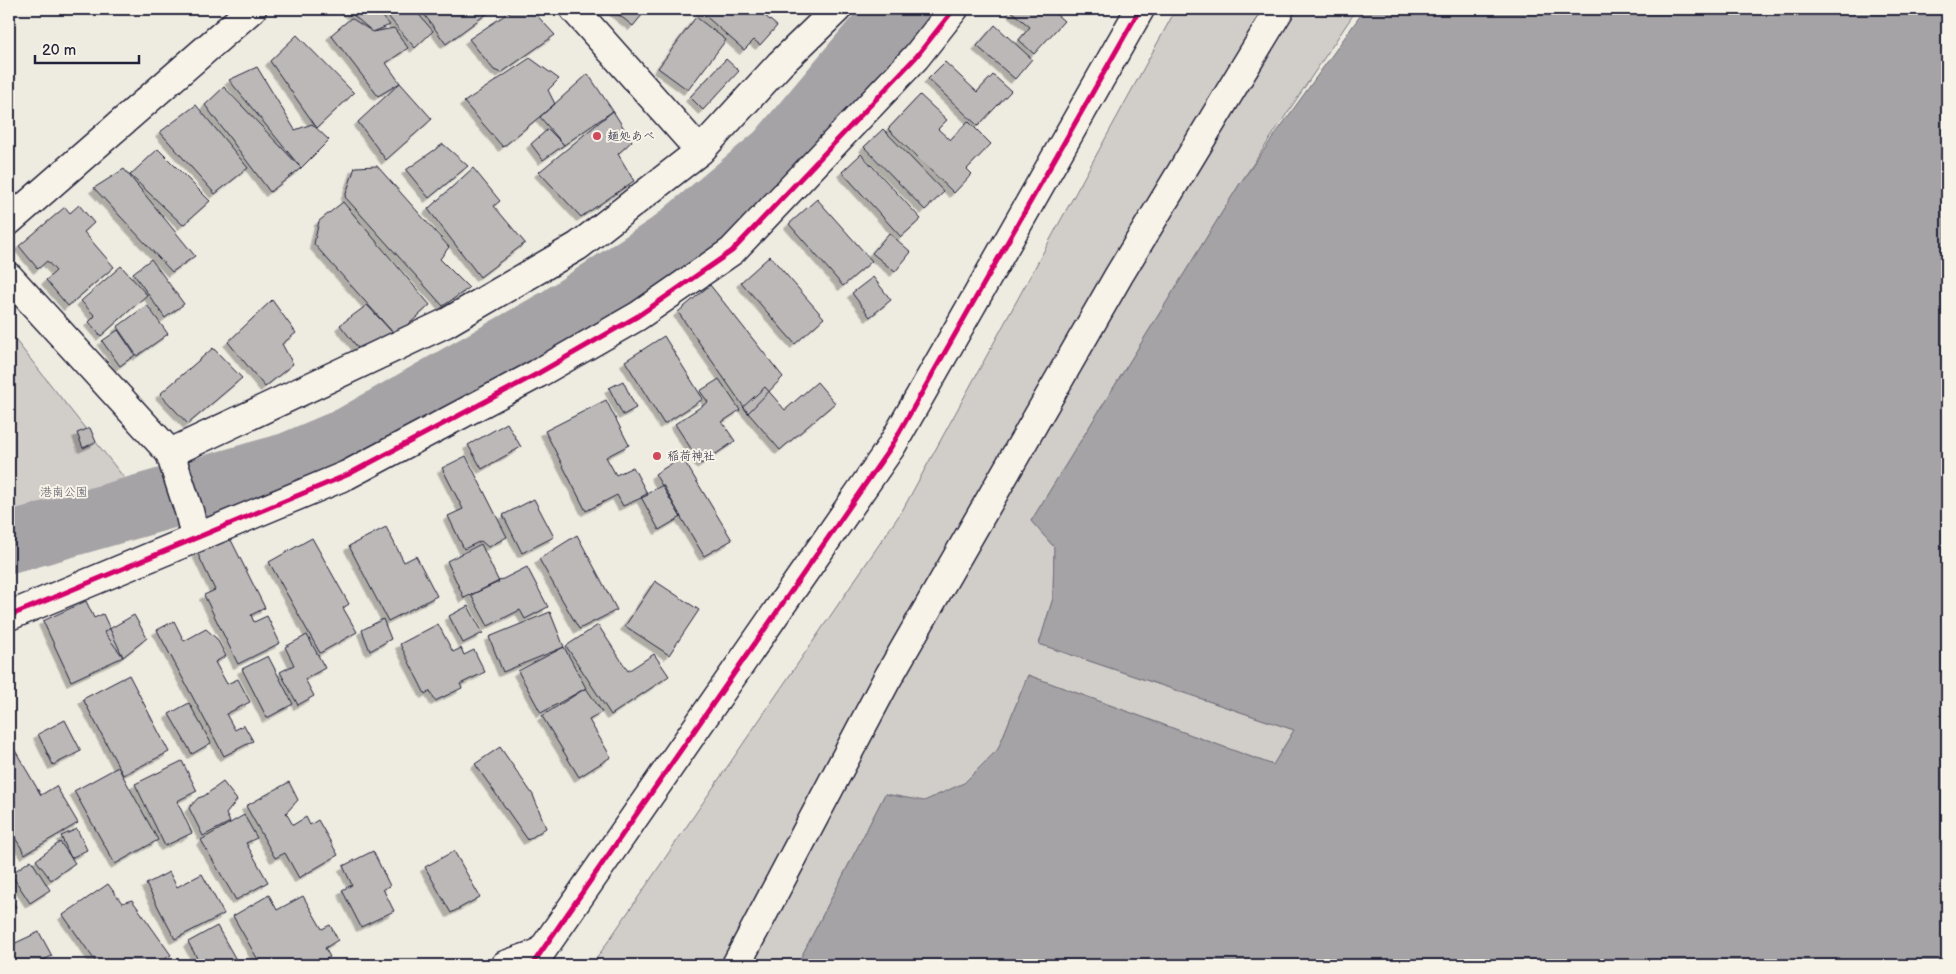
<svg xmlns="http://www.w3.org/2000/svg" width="1956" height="974" viewBox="0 0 1956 974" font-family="'Balsamiq Sans','Klee One',sans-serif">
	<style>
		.green { fill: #d1cdc9; stroke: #7a7882 }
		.water { fill: #a6a3a6; stroke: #716f7b }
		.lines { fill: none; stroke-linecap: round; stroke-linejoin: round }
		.river { stroke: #a6a3a6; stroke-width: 62 }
		.building { fill: #bbb8b7; stroke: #22223b; filter: url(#shadow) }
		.minor-casing { stroke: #22223b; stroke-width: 31 }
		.minor { stroke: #f7f3e8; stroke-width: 28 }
		.cycleway-casing { stroke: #f7f3e8; stroke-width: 8 }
		.cycleway { stroke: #d6006c; stroke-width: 5 }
		.poi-dot { fill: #d1495b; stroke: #f7f3e8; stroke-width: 2 }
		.labels { text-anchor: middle; stroke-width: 4; stroke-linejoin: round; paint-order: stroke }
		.poi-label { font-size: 12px; fill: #22223b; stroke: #f7f3e8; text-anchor: start }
		.park-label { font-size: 12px; fill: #575566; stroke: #f7f3e8 }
	</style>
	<defs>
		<filter id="shadow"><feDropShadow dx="-4.5" dy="4.5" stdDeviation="0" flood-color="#0004"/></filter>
	</defs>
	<rect width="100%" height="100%" fill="#eeebe1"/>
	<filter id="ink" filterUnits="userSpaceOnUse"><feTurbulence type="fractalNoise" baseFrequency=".02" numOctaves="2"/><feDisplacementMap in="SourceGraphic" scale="10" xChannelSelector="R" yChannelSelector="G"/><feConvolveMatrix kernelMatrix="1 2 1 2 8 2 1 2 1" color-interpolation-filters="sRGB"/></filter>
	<g filter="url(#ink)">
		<path class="green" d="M1176,9H1357L1239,185L1031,521L1054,547L1053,598L1039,644L1294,730L1273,765L1028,675L998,749L964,783L924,802L885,794L797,965H592L902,511Z
			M9,332L159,522L9,567Z"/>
		<path class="water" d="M1365,9H1947V965H797L885,794L924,801L964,783L998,749L1028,675L1273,765L1294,730L1039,644L1053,598L1054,547L1031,521L1239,185Z"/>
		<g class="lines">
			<path class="river" d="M9,543L290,463L351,437L557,319L671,243L777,154L899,9"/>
		</g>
		<path class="building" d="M346,9H376L390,25L373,32Z
			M382,9H414L433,31L415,48Z
			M423,9H493L446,44L421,10Z
			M514,9H531L555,35L501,73L494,70L469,39Z
			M616,9H647L633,26L614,11Z
			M702,9H757L777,26L760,45L754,40L744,50L700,11Z
			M1013,9H1050L1064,21L1034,54L1019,40L1030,27L1011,11Z
			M696,17L726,40L688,90L658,68Z
			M351,18L373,32L394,28L408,48L386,63L400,83L378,96L331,35Z
			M995,25L1032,59L1015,79L977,46Z
			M297,35L354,93L317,128L270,61Z
			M530,58L559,79L548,90L555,104L503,147L464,102Z
			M726,59L739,71L703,110L690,97Z
			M945,62L977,92L993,75L1011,91L978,126L928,79Z
			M257,67L295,130L312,124L329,140L301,168L229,80Z
			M588,74L613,111L564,145L540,117Z
			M400,83L432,119L386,160L358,122Z
			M224,87L301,168L270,192L205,105Z
			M920,95L947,120L938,129L950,140L968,121L991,144L967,169L972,174L954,193L888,129Z
			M196,105L248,168L215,194L160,132Z
			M613,111L632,141L618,154L634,181L581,217L539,172Z
			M548,129L564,145L543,160L531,144Z
			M883,129L944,192L925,210L864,147Z
			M443,144L468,166L429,198L406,170Z
			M158,149L210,201L183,225L130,175Z
			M861,154L921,219L901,237L842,172Z
			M377,166L449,247L440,259L469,288L443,306L345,197L355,167Z
			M473,168L500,201L494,206L525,243L480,277L428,209Z
			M124,169L195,256L172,272L94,188Z
			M817,199L872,261L843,286L789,224Z
			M343,202L430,305L396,336L314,244L319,221Z
			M79,205L94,223L84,232L114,267L68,306L46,280L56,271L47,261L38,269L19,246L65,207L70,213Z
			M889,233L911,252L895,272L872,253Z
			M770,256L824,318L795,344L741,282Z
			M151,259L184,304L165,318L133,273Z
			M121,266L147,295L101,336L89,322L95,316L81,301Z
			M873,277L891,300L870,317L852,293Z
			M710,285L783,377L748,413L678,312Z
			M272,300L296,333L282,344L293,364L265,387L228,342Z
			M147,305L168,334L137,356L117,327Z
			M367,305L392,332L362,353L340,325Z
			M118,330L135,355L120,366L102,341Z
			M664,336L703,399L664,424L625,361Z
			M213,348L242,378L188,424L160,394Z
			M719,379L740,410L722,422L735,441L701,464L675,424L708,402L700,391Z
			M623,381L636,408L623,415L609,388Z
			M817,382L835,403L780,450L743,407L765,387L785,410Z
			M606,400L629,445L606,457L616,475L633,467L648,495L623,506L617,495L586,511L545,431Z
			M507,423L521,447L482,469L468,445Z
			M90,428L96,442L83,448L77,433Z
			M466,456L507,537L488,547L481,541L464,549L448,516L463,509L442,468Z
			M682,457L732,540L704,556L655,474Z
			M663,485L681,517L659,530L641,497Z
			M534,499L554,537L522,553L503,515Z
			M386,527L404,562L416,556L437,596L388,621L349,546Z
			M228,534L265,608L251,615L254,622L267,616L280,643L238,664L204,595L215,590L196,550Z
			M577,535L617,610L579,629L539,559Z
			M312,538L349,604L343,608L357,632L320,653L269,562Z
			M481,544L499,582L464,598L447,561Z
			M527,567L548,607L525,619L520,610L488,626L471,595Z
			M655,581L699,610L669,655L625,626Z
			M86,601L94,618L103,614L123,657L71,681L43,621Z
			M468,606L483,633L463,643L449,616Z
			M550,612L564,647L503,672L489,637Z
			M134,615L147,638L123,657L104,632Z
			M383,619L391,639L370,651L362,630Z
			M174,621L184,641L206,629L217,639L226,656L215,662L227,684L238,679L250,702L226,714L235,730L244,725L253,741L224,756L157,630Z
			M438,624L453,652L461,648L464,655L474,650L485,672L460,684L462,688L435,701L430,691L425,694L400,644Z
			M598,625L628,671L654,654L669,676L611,715L566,646Z
			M307,635L325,668L305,679L314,696L298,705L280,672L294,665L285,647Z
			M564,647L586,688L541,713L518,671Z
			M268,656L293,704L267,718L242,669Z
			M129,675L169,752L123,775L83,699Z
			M586,688L602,712L589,720L611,757L579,777L542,716Z
			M189,703L211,743L192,754L169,714Z
			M65,720L81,751L53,765L38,734Z
			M9,740L41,795L56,786L78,823L25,854L9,828Z
			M500,747L533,795L546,828L528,840L475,764Z
			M182,761L197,791L177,801L192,833L165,846L135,784Z
			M118,767L158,840L115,864L74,791Z
			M223,782L237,800L226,814L230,822L203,836L189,808L198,798L204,796Z
			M289,782L298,800L286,813L293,825L306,817L310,825L318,820L338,855L299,878L285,853L275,858L246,806Z
			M244,815L257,838L246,843L268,882L236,900L201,840Z
			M77,829L87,850L71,858L61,836Z
			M60,842L75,863L51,880L36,860Z
			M373,851L390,886L383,889L394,911L361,927L342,890L352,885L343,866Z
			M454,851L480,897L451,913L425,867Z
			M31,860L50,890L30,903L11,874Z
			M169,872L177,887L202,874L224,914L175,939L146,884Z
			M108,884L122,903L132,900L171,955L155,965H98L63,915Z
			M9,895L16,907L9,911Z
			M269,895L277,910L303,896L322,929L330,925L338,940L325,948L330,957L315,965H297L294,960L284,965H261L233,916Z
			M217,926L239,965H201L188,942Z
			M39,932L52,956L32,965H17L9,946Z"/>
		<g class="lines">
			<g class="minor-casing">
				<path id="minor" d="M574,9L700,151
					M9,221L252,9
					M9,277L170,453L189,511L195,537
					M170,453L446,323L578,246L700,151L780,64L837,9
					M9,616L347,475L537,374L638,316L732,251L916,57L954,9
					M505,965L539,953
					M532,965L891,447L1140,9
					M736,965L886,681L1119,275L1280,9"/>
			</g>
			<use href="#minor" class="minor"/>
			<g class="cycleway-casing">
				<path id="cycleway" d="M9,616L347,475L537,374L638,316L732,251L916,57L954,9
					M532,965L891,447L1140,9"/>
			</g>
			<use href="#cycleway" class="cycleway"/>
		</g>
	</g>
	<g class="poi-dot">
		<circle cx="597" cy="136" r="5"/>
		<circle cx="657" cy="456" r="5"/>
	</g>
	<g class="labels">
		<g class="poi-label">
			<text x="607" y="140">麺処あべ</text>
			<text x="667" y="460">稲荷神社</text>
		</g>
		<g class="park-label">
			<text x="64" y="496">港南公園</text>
		</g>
	</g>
	<rect width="1956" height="974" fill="none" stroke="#f7f3e8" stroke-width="30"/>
	<rect x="15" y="15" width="1926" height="944" fill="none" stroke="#22223b" stroke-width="2" filter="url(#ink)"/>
	<path d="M35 55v8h104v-8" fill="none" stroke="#22223b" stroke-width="2.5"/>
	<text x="42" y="55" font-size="15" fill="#22223b" stroke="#f7f3e8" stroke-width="4" paint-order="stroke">20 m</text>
</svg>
